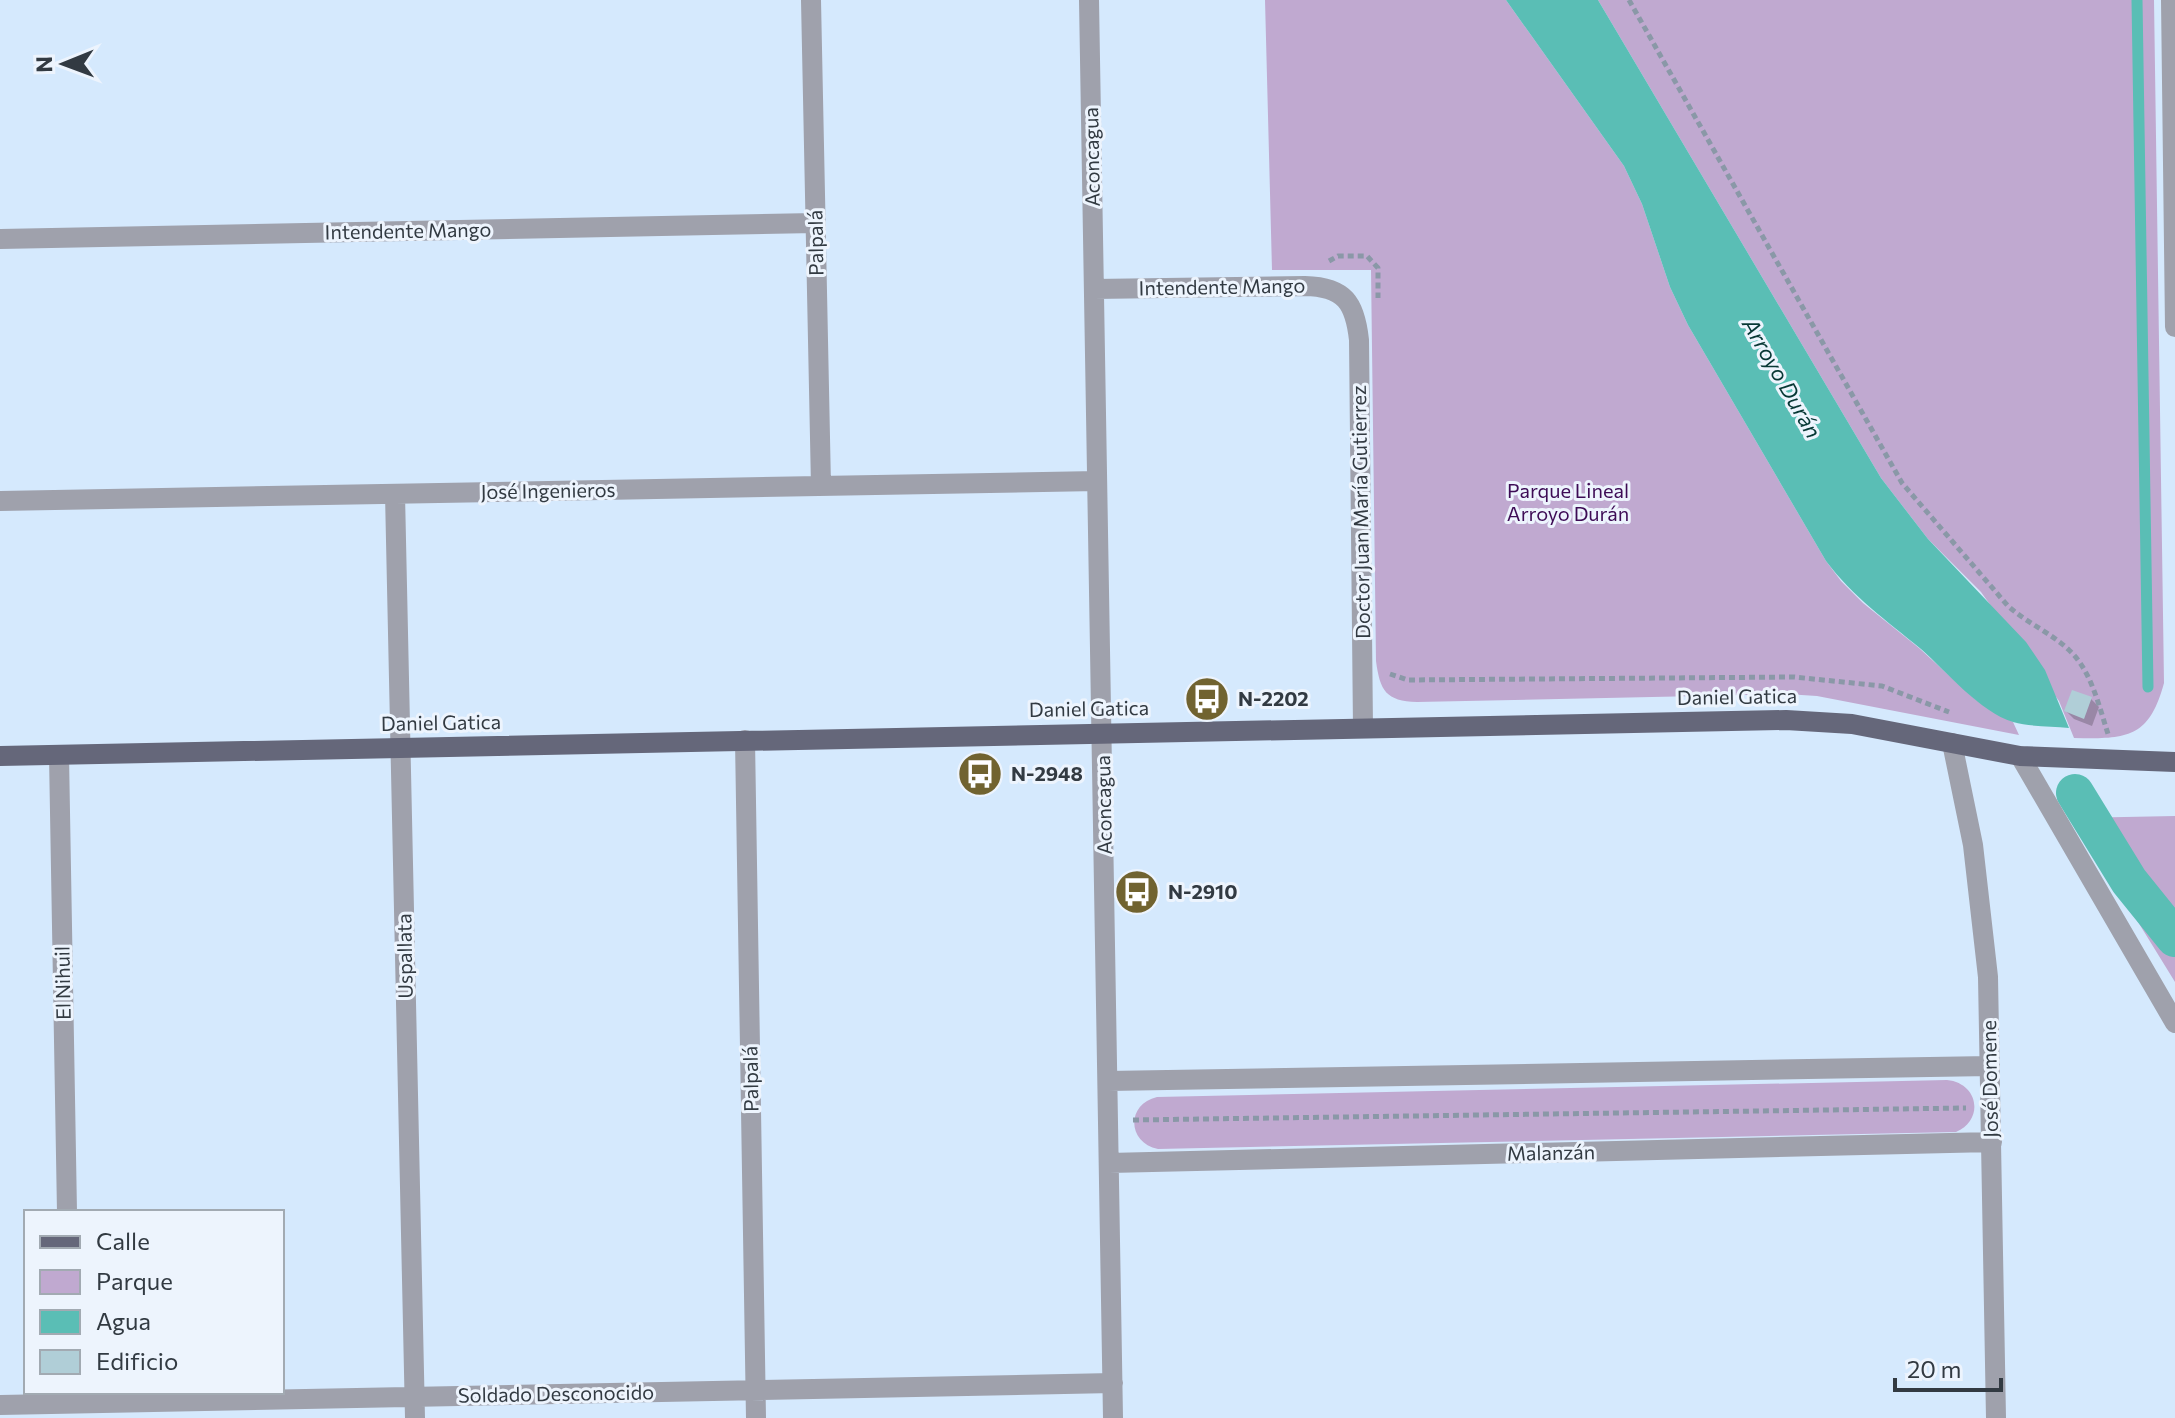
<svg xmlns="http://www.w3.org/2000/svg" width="2175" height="1418" viewBox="0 0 2175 1418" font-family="Commissioner,sans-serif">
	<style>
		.green { fill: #c0a9d0 }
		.water { fill: #5abeb5 }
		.shadow { fill: #0003 }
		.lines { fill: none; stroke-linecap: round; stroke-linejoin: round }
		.stream { stroke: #5abeb5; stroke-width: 11 }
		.canal { stroke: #5abeb5; stroke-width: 38 }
		.building { fill: #b0ced7 }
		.path { stroke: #8a98a7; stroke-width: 5; stroke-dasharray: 6 4; stroke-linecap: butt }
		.minor { stroke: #9fa1ac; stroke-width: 20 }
		.major { stroke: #65677a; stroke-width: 20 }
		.labels { text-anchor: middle; stroke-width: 6; stroke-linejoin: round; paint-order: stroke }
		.street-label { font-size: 20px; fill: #323a42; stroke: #edf4fd }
		.park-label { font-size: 20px; fill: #3d0b55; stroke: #edf4fd }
		.poi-label { font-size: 20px; font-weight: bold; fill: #323a42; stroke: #edf4fd; text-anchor: start }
		.water-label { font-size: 22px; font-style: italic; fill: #073835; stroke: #edf4fd }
	</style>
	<rect width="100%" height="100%" fill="#d5e9fd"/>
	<path class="green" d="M1265,0H1506L1624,166L1642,204L1670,287L1688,325L1826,561L1841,581L1863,603L1919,648L1976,700L2013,722L2019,735L1817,696L1786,694L1417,702C1386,701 1380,691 1376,661L1371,270H1272Z
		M1598,0H2154L2164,683C2149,739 2126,739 2074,738L2059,701L1981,592L1928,539L1881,478Z
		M2175,816V982L2074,818Z
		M1947,1080C1978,1083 1985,1119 1956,1132L1158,1149C1127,1143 1126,1104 1157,1097Z"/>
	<path class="water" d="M1506,0H1598L1881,478L1928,539L2026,642L2045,670L2069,728C2051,726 2030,727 2013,722C1980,712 1947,672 1921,649C1887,621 1853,597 1826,561L1688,325L1670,287L1642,204L1624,166Z"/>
	<path class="shadow" d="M2091,699L2099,707L2092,726L2074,719L2066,711Z"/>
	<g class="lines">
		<path class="stream" d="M2137,0L2148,687"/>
		<path class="canal" d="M2075,793L2129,881L2175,938"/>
	</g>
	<path class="building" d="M2072,690L2092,697L2084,719L2064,711Z"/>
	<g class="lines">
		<path class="path" d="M1629,0L1902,483L2008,606C2027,623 2051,633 2069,650C2091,670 2099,706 2108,734
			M1329,261L1338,256H1367L1378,268V298
			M1390,674L1408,680L1794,677L1882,686L1949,712
			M1133,1120L1966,1108"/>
		<path class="minor" d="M811,0L821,486
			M1089,0L1113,1418
			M2171,0L2175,327
			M0,239L815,223
			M1094,289L1305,286C1345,287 1355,303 1359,340L1363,728
			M395,494L415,1418
			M0,501L1097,481
			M745,740L756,1418
			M1952,743L1973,845L1988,977L1996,1418
			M59,755L67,1212
			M2020,756L2175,1023
			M1108,1081L1990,1066
			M1109,1163L1992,1142
			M0,1405L1113,1383"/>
		<path class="major" d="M0,756L1786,720L1852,724L2020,756L2175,762"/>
	</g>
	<defs>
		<g id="bus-disc" transform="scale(2.3)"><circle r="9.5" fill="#716330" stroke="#edf4fd"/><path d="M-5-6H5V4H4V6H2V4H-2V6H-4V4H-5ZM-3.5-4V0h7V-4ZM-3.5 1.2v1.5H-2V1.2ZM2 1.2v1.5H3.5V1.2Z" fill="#fff"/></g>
	</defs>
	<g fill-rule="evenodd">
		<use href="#bus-disc" x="1207" y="699"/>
		<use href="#bus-disc" x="980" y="774"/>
		<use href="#bus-disc" x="1137" y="892"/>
	</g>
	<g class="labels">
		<g class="street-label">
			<text transform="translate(1092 157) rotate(-91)" y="7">Aconcagua</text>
			<text transform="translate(408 231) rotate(-1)" y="7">Intendente Mango</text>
			<text transform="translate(816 243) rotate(-91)" y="7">Palpalá</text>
			<text transform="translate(1222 287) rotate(-1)" y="7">Intendente Mango</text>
			<text transform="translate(548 491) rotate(-1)" y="7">José Ingenieros</text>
			<text transform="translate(1361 512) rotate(-91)" y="7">Doctor Juan María Gutierrez</text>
			<text transform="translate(1737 697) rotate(-1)" y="7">Daniel Gatica</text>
			<text transform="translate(1089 709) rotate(-1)" y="7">Daniel Gatica</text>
			<text transform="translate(441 723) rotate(-1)" y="7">Daniel Gatica</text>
			<text transform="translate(1104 805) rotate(-91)" y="7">Aconcagua</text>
			<text transform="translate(405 956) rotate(-91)" y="7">Uspallata</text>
			<text transform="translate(63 983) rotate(-91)" y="7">El Nihuil</text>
			<text transform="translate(751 1079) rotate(-91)" y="7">Palpalá</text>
			<text transform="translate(1990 1079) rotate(-91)" y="7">José Domene</text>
			<text transform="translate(1551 1153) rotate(-1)" y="7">Malanzán</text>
			<text transform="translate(556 1394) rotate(-1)" y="7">Soldado Desconocido</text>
		</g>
		<g class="park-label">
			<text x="1568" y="498">Parque Lineal<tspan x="1568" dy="23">Arroyo Durán</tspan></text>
		</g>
		<g class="poi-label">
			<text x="1238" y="706">N-2202</text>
			<text x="1011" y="781">N-2948</text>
			<text x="1168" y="899">N-2910</text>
		</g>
		<g class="water-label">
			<text transform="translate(1782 378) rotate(60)" y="8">Arroyo Durán</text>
		</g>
	</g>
	<rect x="24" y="1210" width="260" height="184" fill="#edf4fd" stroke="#a2aab2" stroke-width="2"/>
	<rect x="40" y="1236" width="40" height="12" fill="#65677a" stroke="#a2aab2" stroke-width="2"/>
	<text x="96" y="1250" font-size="24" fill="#323a42">Calle</text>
	<rect x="40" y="1270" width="40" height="24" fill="#c0a9d0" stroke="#a2aab2" stroke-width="2"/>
	<text x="96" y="1290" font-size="24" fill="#323a42">Parque</text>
	<rect x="40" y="1310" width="40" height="24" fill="#5abeb5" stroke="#a2aab2" stroke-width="2"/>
	<text x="96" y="1330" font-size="24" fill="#323a42">Agua</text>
	<rect x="40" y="1350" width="40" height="24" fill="#b0ced7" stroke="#a2aab2" stroke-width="2"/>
	<text x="96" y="1370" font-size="24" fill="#323a42">Edificio</text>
	<g transform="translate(64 64) rotate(269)" stroke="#edf4fd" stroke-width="6" paint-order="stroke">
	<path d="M0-6L14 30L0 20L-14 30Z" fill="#323a42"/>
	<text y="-12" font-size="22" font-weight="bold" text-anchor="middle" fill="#323a42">N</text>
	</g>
	<path d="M1895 1378v12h106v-12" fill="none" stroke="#323a42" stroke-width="4"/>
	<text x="1907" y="1378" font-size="24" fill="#323a42" stroke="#edf4fd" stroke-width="6" paint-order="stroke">20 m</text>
</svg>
